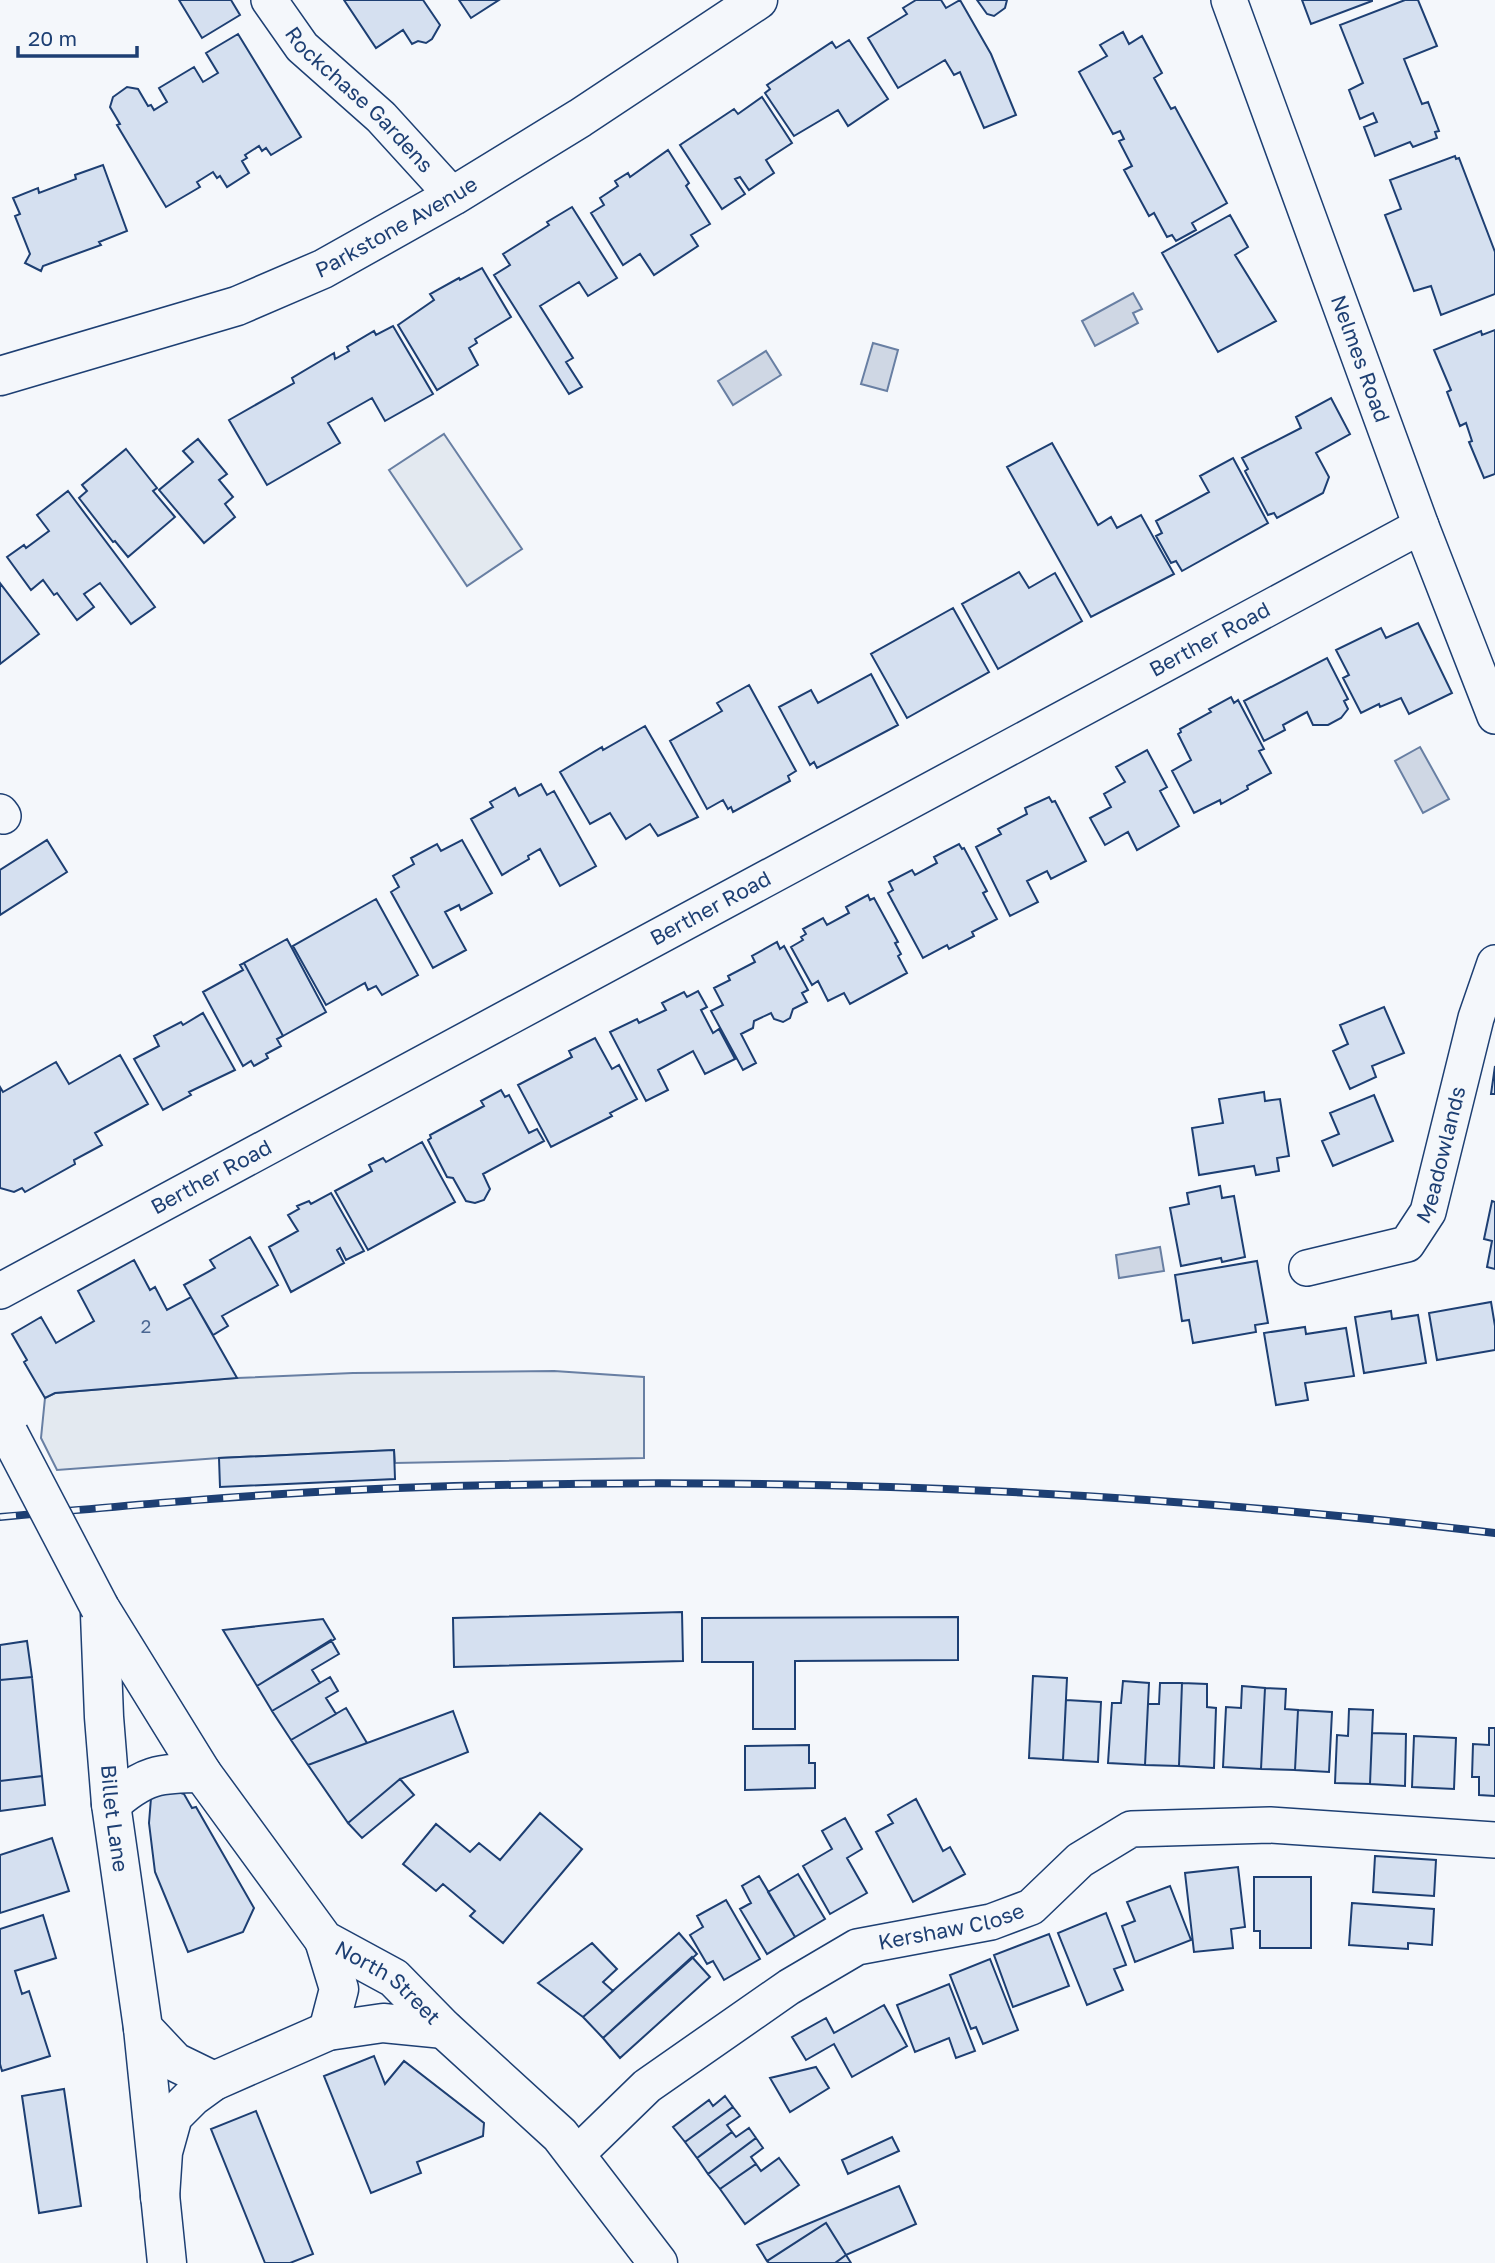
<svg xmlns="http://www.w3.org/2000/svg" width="1495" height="2263" viewBox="0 0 1495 2263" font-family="'Golos Text',sans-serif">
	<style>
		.green { fill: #e3e9f0; stroke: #687fa3; stroke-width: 2 }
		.water { fill: #cfd7e4; stroke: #687fa3; stroke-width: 2 }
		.building { fill: #d5e0f0; stroke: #1d3f73; stroke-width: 2 }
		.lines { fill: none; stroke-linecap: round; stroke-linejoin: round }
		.minor-casing { stroke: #1d3f73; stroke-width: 38 }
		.tertiary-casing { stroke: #1d3f73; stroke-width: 41 }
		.minor { stroke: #f4f7fb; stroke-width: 35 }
		.tertiary { stroke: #f4f7fb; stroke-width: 38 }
		.rail-casing { stroke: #1d3f73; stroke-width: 8 }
		.rail { stroke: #f4f7fb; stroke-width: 5; stroke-dasharray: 16; stroke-linecap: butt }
		.tertiary-bridge-casing { stroke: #1d3f73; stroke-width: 41; stroke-linecap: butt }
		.tertiary-bridge { stroke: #f4f7fb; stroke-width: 38 }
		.labels { text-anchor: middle; stroke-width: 5; stroke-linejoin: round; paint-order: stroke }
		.number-label { font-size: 18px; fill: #4b6792 }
		.street-label { font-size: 21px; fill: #1d3f73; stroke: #f4f7fb }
	</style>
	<rect width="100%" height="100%" fill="#f4f7fb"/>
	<path class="green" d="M444,434L522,549L467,586L389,470Z
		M554,1371L644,1377V1458L395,1463L394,1450L219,1458L57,1470L41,1438L45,1398L55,1393L237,1378L353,1373Z"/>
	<path class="water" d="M1133,293L1142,309L1133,313L1138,323L1095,346L1082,321Z
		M873,343L898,350L887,391L861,384Z
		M766,351L781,375L733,405L718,381Z
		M1420,747L1449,799L1423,813L1395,761Z
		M1160,1247L1164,1271L1119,1278L1116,1255Z"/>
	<path class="building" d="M179,0H231L240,15L202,38Z
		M344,0H423L440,25L432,39L426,43L418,41L412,44L403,30L376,48Z
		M459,0H499L471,18Z
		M916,0H941L946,8L960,0L991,54L1016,115L984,128L960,72L954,75L945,60L898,88L868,38L907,14L903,8Z
		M977,0H1007L1005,8L994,16L987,14Z
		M1302,0H1372V1L1311,24Z
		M1405,0H1418L1437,46L1404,59L1422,104L1428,102L1439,131L1435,132L1437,138L1413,147L1410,142L1375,156L1364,127L1377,122L1373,113L1360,119L1349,90L1363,83L1340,25Z
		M1123,32L1129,44L1142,36L1162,73L1154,78L1171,109L1175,107L1227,203L1192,223L1196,230L1176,241L1172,235L1167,237L1154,213L1149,216L1124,170L1132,166L1119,141L1124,139L1120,131L1113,134L1079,72L1107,56L1100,45Z
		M238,34L301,137L271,155L266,148L262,151L259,146L245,155L247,158L242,161L249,173L227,187L220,176L217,178L213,172L197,182L200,187L166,207L117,125L120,124L110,107L113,97L127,87L138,89L148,106L151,105L154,110L167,102L159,88L194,67L203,82L218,73L206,53Z
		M849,40L888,99L848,126L838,110L794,136L765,93L770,89L767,85L832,42L836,48Z
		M762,97L792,143L766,160L774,173L749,190L740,177L735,179L745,194L722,209L680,145L734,109L738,114Z
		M668,150L689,183L686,186L710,224L691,235L698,246L654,275L640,254L623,265L591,213L604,205L600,198L618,186L615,181L628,173L630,177Z
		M1455,156L1456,159L1459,158L1495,252V294L1441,315L1431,286L1414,291L1385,215L1401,209L1390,180Z
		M103,165L127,231L99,242L101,245L43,266L41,271L25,263L30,254L15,216L20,214L13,198L38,188L39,193L76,179L75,175Z
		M572,207L617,278L588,296L579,282L540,306L573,358L566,362L582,387L569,394L494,275L510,265L503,254L549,225L547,222Z
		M1230,215L1248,247L1235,255L1276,321L1218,352L1162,253Z
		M482,268L511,317L475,339L477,343L469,348L478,365L437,390L398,325L434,300L430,294L459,278L460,280Z
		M393,326L433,394L385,421L372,398L328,423L340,443L267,485L229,420L294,383L292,378L334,353L335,359L349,351L347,347L374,331L376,335Z
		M1495,330V474L1484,478L1469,442L1472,441L1466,423L1460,426L1447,392L1451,390L1434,350L1481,331L1482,335Z
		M1331,398L1350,434L1316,453L1329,477L1323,493L1277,518L1274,513L1268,515L1245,471L1248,469L1242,458L1301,428L1296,417Z
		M198,439L227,474L219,480L233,497L225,504L235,517L204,543L159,490L193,462L183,451Z
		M1052,443L1098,525L1111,517L1117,528L1141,515L1174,574L1091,617L1007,467Z
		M126,449L157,488L153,491L175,517L128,557L115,541L113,542L79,498L87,491L82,485Z
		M1233,458L1268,523L1182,571L1176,561L1171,563L1156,536L1162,533L1156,521L1209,492L1200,476Z
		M68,491L155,607L131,624L100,583L84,594L94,607L77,620L57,593L54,595L43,580L31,590L7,557L24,545L26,548L49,531L37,515Z
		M1019,572L1029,588L1055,573L1082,621L998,669L962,604Z
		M0,583L39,634L0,664Z
		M953,608L989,672L907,718L871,654Z
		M1418,623L1452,693L1409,714L1401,698L1380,707L1379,704L1361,713L1343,678L1349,675L1336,650L1381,628L1386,638Z
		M1327,658L1348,699L1344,701L1348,709L1341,718L1328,725H1313L1307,712L1283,725L1285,730L1264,741L1244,701Z
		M871,674L898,725L817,768L814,762L810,765L779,707L811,690L818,703Z
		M749,685L796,771L788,776L790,781L733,812L731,807L728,809L723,800L707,809L670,741L722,711L717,703Z
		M1231,697L1234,703L1238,700L1264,749L1259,751L1271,773L1247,786L1248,789L1221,804L1220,800L1194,813L1172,771L1191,760L1178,734L1181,732L1180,729L1211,712L1209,709Z
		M645,726L698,817L658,836L650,824L626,839L610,813L590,824L560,772L602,747L603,750Z
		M1147,750L1167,787L1160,791L1179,826L1137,850L1128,832L1105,845L1090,818L1111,807L1104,794L1125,782L1116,767Z
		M541,784L547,795L554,791L596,866L560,886L540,849L528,856L529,859L502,875L471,819L493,807L490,802L515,788L519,796Z
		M1049,797L1052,802L1055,801L1086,861L1051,879L1047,871L1027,881L1038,902L1010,916L976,847L1001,834L998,829L1027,814L1025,808Z
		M47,840L67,872L0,915V870Z
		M462,840L492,893L461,910L459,905L445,912L466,950L433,968L391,892L399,887L393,876L414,864L411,858L437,844L441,851Z
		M959,844L962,849L964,848L987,891L983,893L997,919L972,932L974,936L949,949L947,945L923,958L888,893L893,890L889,882L912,870L915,875L937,863L934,857Z
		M868,895L870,900L874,898L898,942L895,943L901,954L898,956L907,973L850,1004L844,993L828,1001L818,981L812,985L791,947L803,940L801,937L806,934L803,929L823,918L827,925L849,913L846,907Z
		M376,899L418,975L382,995L376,986L368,990L365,983L326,1005L293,946Z
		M287,939L326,1012L283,1036L244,963Z
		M777,942L780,949L784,946L808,990L802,993L807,1002L793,1009L790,1018L783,1022L774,1019L771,1013L754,1021L753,1028L741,1034L756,1063L743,1070L711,1011L723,1005L714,988L730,980L728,976L755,962L752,956Z
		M244,963L283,1036L277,1039L281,1046L266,1054L268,1058L254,1066L251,1061L243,1066L203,992L243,970L240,965Z
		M698,991L707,1007L701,1010L713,1033L719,1029L735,1059L705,1074L693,1051L658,1070L668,1090L646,1101L610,1032L637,1019L639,1023L666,1010L662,1003L684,992L687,997Z
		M1384,1007L1404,1053L1372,1066L1376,1077L1350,1089L1333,1051L1348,1044L1340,1025Z
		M203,1013L235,1070L189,1092L191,1095L163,1110L134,1059L159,1046L154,1036L181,1022L183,1025Z
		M595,1038L612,1069L619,1065L637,1099L610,1113L612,1116L551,1147L518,1085L572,1057L569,1051Z
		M120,1055L148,1104L95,1133L102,1145L74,1160L75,1164L25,1192L22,1188L14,1192L0,1188V1087L3,1092L56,1062L69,1084Z
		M1495,1066V1094H1491Z
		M501,1090L505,1097L509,1095L529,1133L537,1129L544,1141L483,1174L490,1189L484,1200L475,1203L466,1201L453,1178L447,1177L428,1140L431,1138L430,1135L484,1106L481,1101Z
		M1264,1092L1265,1101L1280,1099L1289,1156L1277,1158L1279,1171L1256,1175L1254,1166L1199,1175L1192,1128L1223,1123L1219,1099Z
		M1374,1095L1393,1141L1333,1166L1322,1141L1339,1134L1330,1113Z
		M422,1142L455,1202L368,1250L335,1191L372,1171L369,1165L383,1158L386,1162Z
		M1220,1186L1222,1198L1234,1196L1245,1257L1222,1262L1221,1258L1181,1266L1170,1208L1189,1204L1187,1193Z
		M331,1193L364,1251L346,1260L340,1248L337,1250L344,1263L291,1292L269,1247L298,1231L288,1215L299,1209L297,1206L309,1201L311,1204Z
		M1492,1201L1495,1202V1269L1487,1267L1492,1241L1484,1239Z
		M250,1237L278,1285L222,1316L228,1326L213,1335L184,1285L215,1268L210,1260Z
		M134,1260L150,1290L155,1287L167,1310L191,1297L237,1378L55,1393L45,1398L24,1362L27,1360L12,1334L41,1317L56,1343L94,1321L78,1291Z
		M1257,1261L1268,1323L1255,1325L1256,1332L1193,1343L1189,1320L1182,1321L1175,1275Z
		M1491,1302L1495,1326V1350L1437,1360L1429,1313Z
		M1391,1311L1392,1319L1418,1315L1426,1363L1364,1373L1355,1317Z
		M1305,1327L1306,1334L1346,1328L1354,1376L1305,1383L1308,1400L1276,1405L1264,1333Z
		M394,1450L395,1479L220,1487L219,1458Z
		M682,1612L683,1661L454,1667L453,1618Z
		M958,1617V1660L795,1661V1729H753V1662H702V1618Z
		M323,1619L335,1639L257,1686L223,1630Z
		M331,1640L339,1654L312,1670L320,1683L272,1711L257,1686Z
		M27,1641L32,1677L0,1680V1645Z
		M1033,1676L1067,1678L1063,1760L1029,1758Z
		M32,1677L42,1776L0,1781V1680Z
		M330,1677L338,1691L326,1698L336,1714L291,1740L272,1711Z
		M1123,1681L1149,1683L1145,1765L1108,1763L1112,1703H1121Z
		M1160,1683H1182L1179,1766L1145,1765L1148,1704H1159Z
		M1182,1683L1207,1684V1707L1216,1708L1214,1768L1179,1766Z
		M1242,1686L1265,1688L1261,1769L1223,1767L1226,1707L1241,1708Z
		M1265,1688L1286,1689L1285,1709L1298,1710L1295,1770L1261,1769Z
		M1066,1700L1101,1702L1098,1762L1063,1760Z
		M346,1708L367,1743L308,1765L291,1740Z
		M1349,1709L1373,1710L1370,1784L1335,1783L1337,1735L1348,1736Z
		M1298,1710L1332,1712L1329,1772L1295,1770Z
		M453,1711L468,1752L400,1779L348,1823L308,1765Z
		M1489,1728H1495V1796L1479,1795V1777H1472L1473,1744L1489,1745Z
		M1372,1733L1406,1734L1405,1786L1370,1784Z
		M1414,1736L1456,1738L1454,1789L1412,1787Z
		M809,1745V1763H815V1788L745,1790V1746Z
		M42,1776L45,1805L0,1811V1781Z
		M400,1779L414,1795L362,1838L348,1823Z
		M171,1790L184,1794L192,1808L196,1807L254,1908L243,1932L188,1952L155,1872L149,1823L151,1798Z
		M916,1799L943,1851L950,1847L965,1874L913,1902L876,1832L893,1823L888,1815Z
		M540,1813L582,1849L503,1943L470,1916L475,1911L443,1884L436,1891L403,1864L436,1824L470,1852L479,1843L500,1860Z
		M845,1818L862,1849L847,1858L867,1893L830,1914L803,1866L832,1849L822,1831Z
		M52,1838L69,1891L0,1913V1855Z
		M1375,1856L1436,1860L1434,1896L1373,1892Z
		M1238,1867L1245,1927L1231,1929L1233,1948L1194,1952L1185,1873Z
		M798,1874L825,1919L795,1937L768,1892Z
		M759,1876L795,1937L767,1954L740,1909L751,1903L742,1886Z
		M1254,1877H1311V1948H1260V1931H1254Z
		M1170,1886L1191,1940L1135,1962L1122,1926L1135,1921L1127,1902Z
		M726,1900L760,1959L724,1980L713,1961L707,1964L690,1935L703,1927L697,1916Z
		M1352,1903L1434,1909L1432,1945L1408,1943V1949L1349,1945Z
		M1106,1913L1126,1965L1114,1969L1123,1990L1087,2005L1058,1933Z
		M43,1915L56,1958L15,1971L22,1994L29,1991L50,2056L2,2071L0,2064V1929Z
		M679,1933L697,1954L603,2038L583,2017Z
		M1049,1934L1069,1986L1013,2007L994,1955Z
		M592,1943L617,1969L603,1982L613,1991L583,2017L538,1983Z
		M692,1957L710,1977L620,2058L603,2038Z
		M990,1959L1018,2030L983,2044L976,2027L971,2029L950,1975Z
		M949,1984L975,2051L956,2058L949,2038L915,2052L897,2005Z
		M884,2005L907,2046L852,2077L834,2044L806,2060L792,2037L826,2018L834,2033Z
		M374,2056L385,2084L404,2061L484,2123L483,2136L417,2162L421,2173L371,2193L324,2076Z
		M816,2067L829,2088L790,2112L770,2078Z
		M64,2089L81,2206L39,2213L22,2096Z
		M725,2096L733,2107L685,2142L673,2127L709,2100L713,2106Z
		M733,2107L740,2116L727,2125L732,2132L697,2158L685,2142Z
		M256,2111L313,2254L290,2263H265L211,2129Z
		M749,2128L756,2138L708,2174L697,2158L732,2132L736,2137Z
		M892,2137L899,2151L848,2174L842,2160Z
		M756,2138L763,2148L751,2157L756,2164L720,2189L708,2174Z
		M779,2158L799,2185L745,2224L720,2189L756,2164L761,2171Z
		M899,2186L916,2224L846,2255L826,2223L767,2261L757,2245Z
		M826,2223L846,2255L835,2263H769L767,2261Z
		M846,2255L851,2263H835Z"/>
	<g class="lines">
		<g class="minor-casing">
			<g id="minor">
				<path id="s1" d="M269,0L302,47L381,117L453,196"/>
				<path id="s2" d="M1229,0L1421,526L1495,716"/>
				<path d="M0,812L3,816"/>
				<path id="s3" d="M1307,1268L1407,1244L1428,1212L1476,1018L1495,963"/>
				<path id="s4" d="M0,1291L1421,526"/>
				<path id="s5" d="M577,2154L647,2086L789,1987L857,1947L991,1922L1031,1907L1080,1860L1131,1829L1270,1825L1495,1840"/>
			</g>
		</g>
		<g class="tertiary-casing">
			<g id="tertiary">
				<path id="s6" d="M0,376L237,306L323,269L453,196L580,118L758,0"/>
				<path id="s7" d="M100,1608L202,1773L324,1940L394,1978L444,2029L560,2135L658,2263"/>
				<path id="s8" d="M100,1614L104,1717L111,1804L143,2028L175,2062L214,2081"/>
				<path d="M111,1804C144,1775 158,1773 202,1773"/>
				<path d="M324,1940L339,1989L328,2031"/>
				<path d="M143,2028L167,2263"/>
				<path d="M160,2197L163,2152L173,2116L192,2097L214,2081L328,2031L383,2023L444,2029"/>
			</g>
		</g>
		<use href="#minor" class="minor"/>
		<use href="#tertiary" class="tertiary"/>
		<g class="rail-casing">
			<path id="rail" d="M0,1517C132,1505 265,1493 398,1488C765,1475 1131,1489 1495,1533"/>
		</g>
		<use href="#rail" class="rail"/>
		<g class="tertiary-bridge-casing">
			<path id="tertiary-bridge" d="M9,1434L100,1608"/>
		</g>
		<use href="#tertiary-bridge" class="tertiary-bridge"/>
	</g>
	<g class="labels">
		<g class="number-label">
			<text x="146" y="1333">2</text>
		</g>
		<g class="street-label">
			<text dy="7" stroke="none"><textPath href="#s1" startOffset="135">Rockchase Gardens</textPath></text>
			<text dy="7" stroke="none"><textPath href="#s6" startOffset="425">Parkstone Avenue</textPath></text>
			<text dy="7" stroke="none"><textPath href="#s2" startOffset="382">Nelmes Road</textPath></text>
			<text dy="7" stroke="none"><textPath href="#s4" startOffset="1374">Berther Road</textPath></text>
			<text dy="7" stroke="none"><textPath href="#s4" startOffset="807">Berther Road</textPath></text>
			<text dy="7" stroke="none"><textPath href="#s3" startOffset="200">Meadowlands</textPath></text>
			<text dy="7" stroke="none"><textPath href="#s4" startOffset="240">Berther Road</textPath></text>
			<text dy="7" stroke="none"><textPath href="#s8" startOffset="205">Billet Lane</textPath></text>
			<text dy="7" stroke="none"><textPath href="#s5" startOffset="446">Kershaw Close</textPath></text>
			<text dy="7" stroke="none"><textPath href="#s7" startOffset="478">North Street</textPath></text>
		</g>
	</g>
	<path d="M18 46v10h119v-10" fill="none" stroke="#1d3f73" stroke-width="3.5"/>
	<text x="28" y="46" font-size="21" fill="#1d3f73" stroke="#f4f7fb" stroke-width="5" paint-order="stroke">20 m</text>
</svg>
